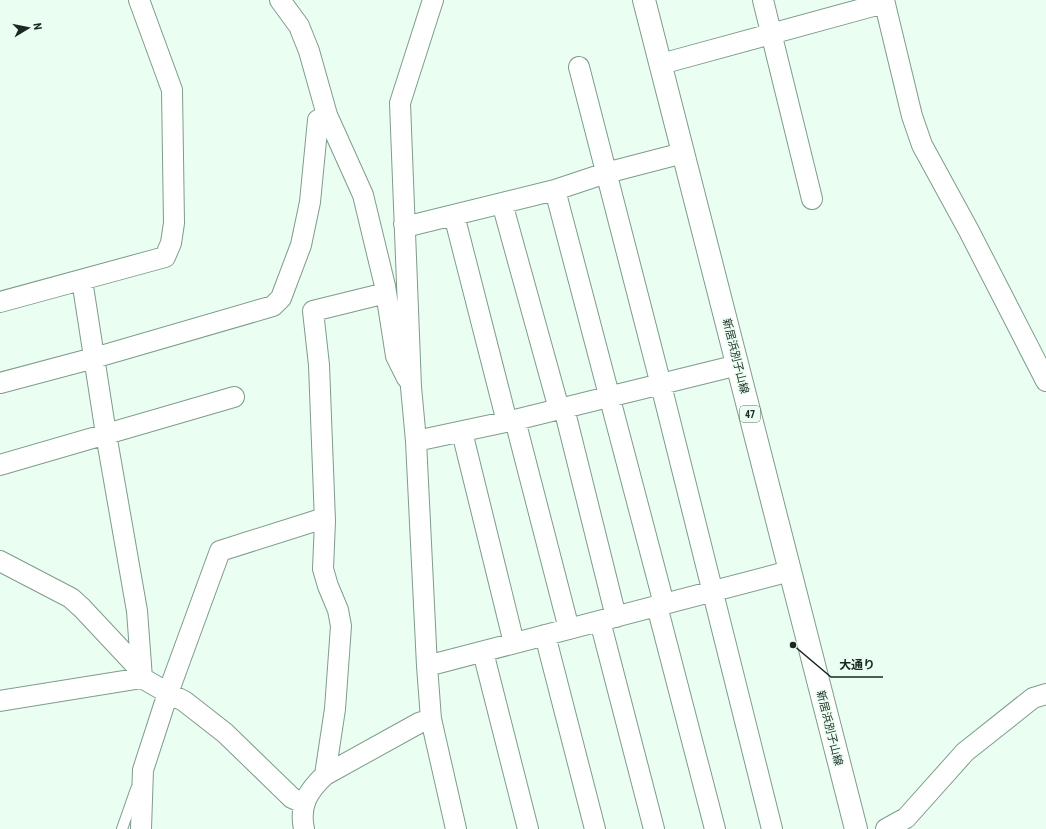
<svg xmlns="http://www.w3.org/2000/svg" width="1046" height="829" viewBox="0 0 1046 829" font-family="'Roboto Condensed','Noto Sans JP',sans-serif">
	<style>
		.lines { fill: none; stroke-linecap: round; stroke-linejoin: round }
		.lane-casing { stroke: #7e9c8b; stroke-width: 12 }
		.street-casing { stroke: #7e9c8b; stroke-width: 22 }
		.primary-casing { stroke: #7e9c8b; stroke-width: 24 }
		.lane { stroke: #fff; stroke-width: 10 }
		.street { stroke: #fff; stroke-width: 20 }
		.primary { stroke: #fff; stroke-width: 22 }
		.labels { text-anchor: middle; stroke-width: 3; stroke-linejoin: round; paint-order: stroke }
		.shield { fill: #eafef2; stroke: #596860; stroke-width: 1 }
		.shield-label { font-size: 10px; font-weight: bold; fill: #1b2821 }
		.street-label { font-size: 11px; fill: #1b2821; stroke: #eafef2 }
		.leader { fill: none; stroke: #1b2821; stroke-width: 1.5 }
		.callout-dot { fill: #1b2821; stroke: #eafef2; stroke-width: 1.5 }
		.callout-label { font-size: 12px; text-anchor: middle; font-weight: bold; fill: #1b2821; stroke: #eafef2; stroke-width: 3; stroke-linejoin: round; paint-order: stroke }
	</style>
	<rect width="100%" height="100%" fill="#eafef2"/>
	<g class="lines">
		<g class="lane-casing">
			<path id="lane" d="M122,829L136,789"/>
		</g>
		<g class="street-casing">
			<path id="street" d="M280,0L299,26L309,51L327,115L363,195L385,286L396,356L407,378
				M433,0L400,103L411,387L416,441L427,666L431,719L456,829
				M763,0L812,199
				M884,0L912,116L922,145L969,231L1046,381
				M661,64L884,3
				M579,67L661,385L772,829
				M555,190L664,604
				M502,203L559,409
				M454,215L507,422
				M404,224L413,225L555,190L606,173L683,153
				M82,280L106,434L137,611L142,678L168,693L184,701L225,733L292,798L303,803
				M0,302L165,257L171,243L174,223L172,90L139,0
				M0,383L94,358L273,306L281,298L301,245L310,202L318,120L327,115
				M564,408L616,617
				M515,420L569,629
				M462,432L514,643
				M416,441L515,420L738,365
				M0,465L234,397
				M0,561L71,598L82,608L141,671
				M657,606L715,829
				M600,621L654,829
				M545,635L595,829
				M483,652L528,829
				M427,666L790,571
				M0,701L142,678
				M325,775L335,709L341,626L338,610L328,586L323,569L325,521L319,365L313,311L386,293
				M141,829L143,770L168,693L220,551L318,520L325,521
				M304,829C299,805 308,791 325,775L419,723L431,719
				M886,829L906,818L965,752L1033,698L1046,694"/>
		</g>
		<g class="primary-casing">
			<path id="primary" d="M644,0L856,829"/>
		</g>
		<use href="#lane" class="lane"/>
		<use href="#street" class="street"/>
		<use href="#primary" class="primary"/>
	</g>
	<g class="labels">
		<rect class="shield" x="740" y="406" width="20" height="16" rx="3"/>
		<g class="shield-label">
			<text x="750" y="418">47</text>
		</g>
		<g class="street-label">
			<text transform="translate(736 356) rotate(76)" y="4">新居浜別子山線</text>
			<text transform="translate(830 728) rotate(76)" y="4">新居浜別子山線</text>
		</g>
	</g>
	<path class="leader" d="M793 645L831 677H883"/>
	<circle class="callout-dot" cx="793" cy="645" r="4"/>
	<g class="callout-label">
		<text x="857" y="669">大通り</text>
	</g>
	<g transform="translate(28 28) rotate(80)" stroke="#eafef2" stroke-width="3" paint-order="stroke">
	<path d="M0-3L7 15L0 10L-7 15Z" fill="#1b2821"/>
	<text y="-6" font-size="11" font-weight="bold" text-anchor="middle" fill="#1b2821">N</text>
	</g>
</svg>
